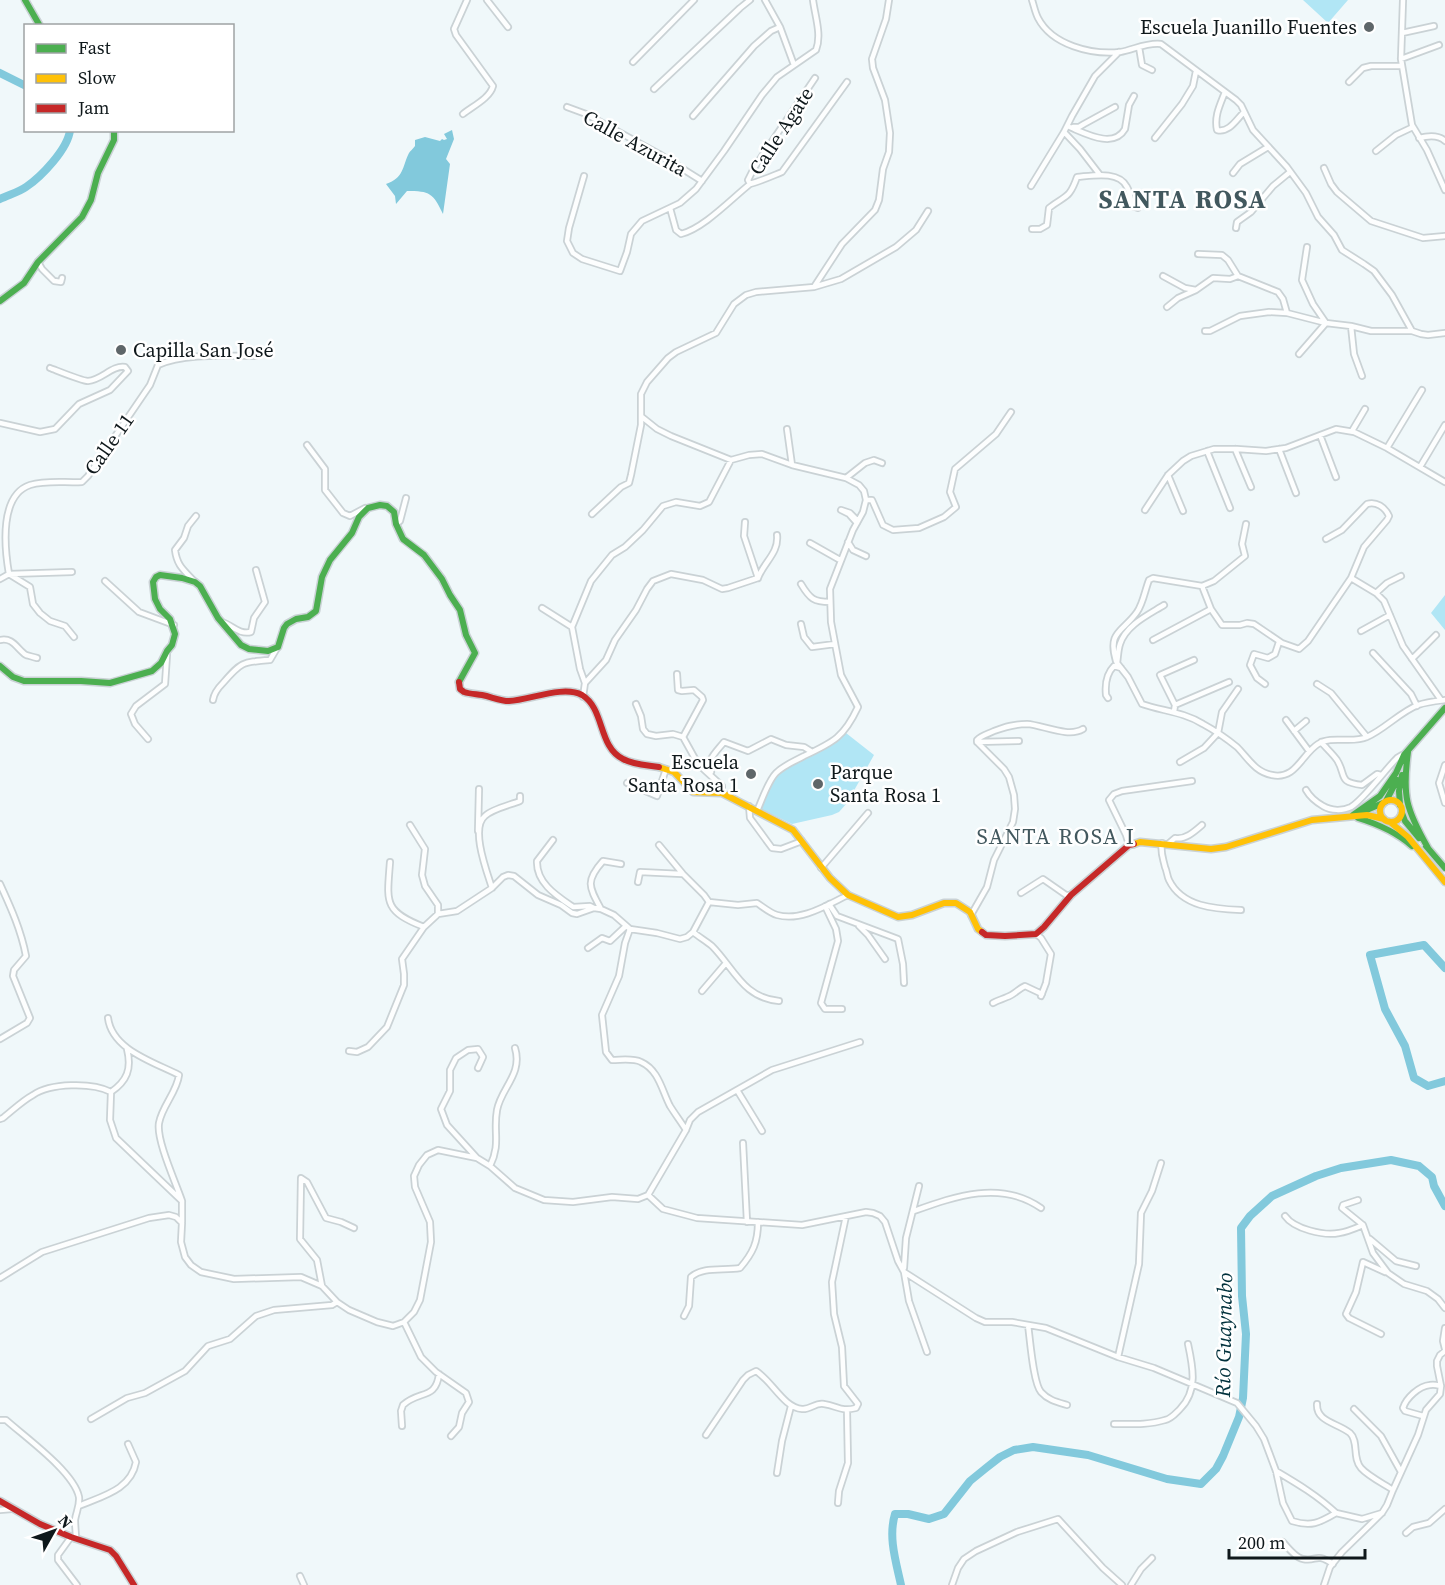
<svg xmlns="http://www.w3.org/2000/svg" width="1445" height="1585" viewBox="0 0 1445 1585" font-family="'Source Serif 4',serif">
	<style>
		.green { fill: #b1e6f5 }
		.water { fill: #82c9dc }
		.lines { fill: none; stroke-linecap: round; stroke-linejoin: round }
		.river { stroke: #82c9dc; stroke-width: 8 }
		.street-casing { stroke: #cad2d5; stroke-width: 8 }
		.fast-casing { stroke: #cad2d5; stroke-width: 9 }
		.slow-casing { stroke: #cad2d5; stroke-width: 9 }
		.jam-casing { stroke: #cad2d5; stroke-width: 9 }
		.street { stroke: #fdfefe; stroke-width: 4.5 }
		.fast { stroke: #4caf50; stroke-width: 6 }
		.slow { stroke: #ffc107; stroke-width: 6 }
		.jam { stroke: #c62828; stroke-width: 6 }
		.poi-dot { fill: #5e6669; stroke: #fff; stroke-width: 2 }
		.labels { text-anchor: middle; stroke-width: 5; stroke-linejoin: round; paint-order: stroke }
		.poi-label { font-size: 20px; fill: #0f181b; stroke: #fff; text-anchor: end }
		.street-label { font-size: 20px; fill: #0f181b; stroke: #fff }
		.water-label { font-size: 21px; font-style: italic; fill: #01313c; stroke: #fff }
		.quarter-label { font-size: 22px; letter-spacing: 1.5px; fill: #42585e; stroke: #fff }
		.district-label { font-size: 26px; font-weight: bold; letter-spacing: 1.5px; fill: #42585e; stroke: #fff }
	</style>
	<rect width="100%" height="100%" fill="#f0f8fa"/>
	<path class="green" d="M1303,0H1348L1328,23Z
		M1445,595V630L1431,613Z
		M846,733L874,755L847,803L839,812L832,815L792,824L761,809C767,797 772,780 781,772C800,755 829,752 846,733Z"/>
	<path class="water" d="M452,130L454,139L446,159L450,164L443,214C433,193 430,191 407,191L396,204L395,196L386,184C404,178 402,167 409,153C410,151 413,149 415,146V140L425,137L440,141L442,139L444,140L447,139L444,134Z"/>
	<g class="lines">
		<path class="river" d="M0,73L26,86
			M0,199C8,195 19,192 26,187C41,177 68,149 70,130
			M1445,968L1424,945L1370,955L1385,1009L1405,1046L1414,1078L1428,1086L1445,1081
			M901,1585C896,1562 888,1537 895,1514H908L929,1519L944,1514L970,1481L986,1468L1000,1457L1014,1450L1033,1447L1088,1455L1167,1479L1201,1484L1216,1469L1223,1456L1239,1417L1243,1398L1246,1334L1242,1296L1241,1228L1250,1216L1272,1196L1316,1176L1341,1168L1391,1160L1419,1166L1432,1177L1434,1186L1445,1206"/>
		<g class="street-casing">
			<path id="street" d="M487,0L508,27
				M765,0L780,27L794,65
				M1032,0C1034,6 1035,12 1038,18C1052,45 1091,55 1120,52C1133,50 1147,42 1161,44L1236,100L1241,105L1253,130L1287,167L1306,193L1318,217L1334,235L1342,250L1364,264L1374,271L1392,295L1412,331L1421,334L1428,335L1445,333
				M1403,0L1401,59L1412,125L1427,150L1445,190
				M1402,33L1434,26
				M1139,47L1142,65L1152,70
				M1401,59L1439,45
				M633,62L694,0
				M1349,82L1363,68L1371,66H1402
				M654,89L740,8L750,0
				M1225,92C1220,105 1214,116 1217,130C1229,133 1236,120 1244,112
				M567,107L586,114L659,154L702,181
				M463,114C473,106 490,98 493,86L456,35L454,29L467,0
				M693,116L754,46L771,31L780,27
				M1067,126C1083,132 1113,150 1125,129L1129,105L1134,96
				M1073,127H1079L1084,124L1115,107
				M1064,132L1080,149L1100,175
				M1155,138L1182,104L1193,86L1196,71
				M1419,138C1427,136 1438,134 1445,141
				M1376,151L1396,135L1413,127
				M1324,168L1331,184L1337,192L1371,221L1423,238L1445,236
				M1233,173L1240,164L1268,147
				M584,176L569,228L567,241L573,253L582,259L620,271L627,252L631,234L642,221L680,203L696,189L724,151L762,95L777,77L816,50C822,35 815,16 813,0
				M750,184L748,180L754,168L815,78
				M1031,186L1064,132L1072,116L1095,76L1119,52
				M670,208L676,230L681,234C704,228 730,200 750,184C761,181 772,176 782,172L847,82
				M1236,228L1237,222L1251,212L1273,186L1290,172
				M1032,229H1040L1047,225L1049,208C1065,195 1069,200 1077,177C1091,176 1119,170 1127,187C1130,192 1131,200 1132,206L1138,208
				M1307,247L1302,280L1313,304L1326,323L1351,326L1371,331H1412
				M1198,254L1222,255L1228,260L1238,276L1278,292L1283,299L1287,313L1326,323L1299,354
				M38,262L42,269L54,281L61,282L62,278
				M1163,276L1185,288L1196,290L1213,278L1230,279L1238,276
				M814,287L841,279L896,247L916,230L928,211
				M1167,307L1178,298L1196,290
				M1351,326L1354,354L1362,376
				M1205,331H1210L1240,316L1269,312L1287,313
				M642,417L657,429L671,436L731,460L749,455L762,454L792,465L846,478L859,485L864,491L866,500L863,512L853,530L830,589L831,622L841,675L858,707C844,737 834,742 804,756C795,761 784,765 776,773C768,781 762,800 757,811
				M0,423L40,432L55,429L79,404L110,390L128,371L125,367C112,365 102,380 88,381C82,381 58,371 50,368
				M787,429L792,465
				M1352,431L1365,409
				M1320,435L1336,477
				M307,445L325,469V490L343,513L350,516L365,508
				M1387,448L1422,390
				M1235,449L1251,487
				M1279,449L1296,493
				M1207,451L1230,508
				M1420,467L1445,425
				M1168,475L1183,511
				M846,478L865,463L874,460L882,463
				M866,500H872L883,525L893,530L919,528L944,517L956,507L950,492L955,469L996,434L1011,412
				M1145,510L1168,475L1183,461L1191,456L1214,449H1237L1266,451L1286,448L1336,429L1354,432L1387,448L1445,482
				M592,514L621,487L629,483L631,475L641,425V394L647,382L668,358L676,352L716,333L734,304L746,295L756,292L814,287L842,244L875,210L879,200L883,169L889,152L890,133L885,100L873,68L872,59L886,19L889,0
				M857,523L849,514L841,510L850,513L858,521
				M396,524L400,521L406,498
				M1326,539L1342,530L1367,504C1376,501 1385,507 1389,516L1387,520L1364,547L1351,578L1376,593L1384,601L1403,646L1441,700
				M848,542L853,550L866,556
				M810,543L840,560
				M758,578C764,562 779,553 777,535
				M0,579L9,574L72,572
				M105,581L139,612L174,625
				M194,581C184,570 177,566 175,550L184,538L188,526L196,516
				M801,584C810,599 814,602 830,602
				M1202,586L1214,581L1245,556L1242,544L1246,524
				M1376,593L1387,583L1401,576
				M1164,605C1148,615 1126,625 1120,644C1118,650 1118,657 1117,663L1128,677L1142,704C1162,711 1184,712 1203,724C1214,730 1226,738 1237,747C1248,758 1255,772 1272,775C1296,780 1301,755 1318,744C1332,735 1352,744 1367,737C1385,729 1400,712 1418,705C1426,702 1436,701 1445,700
				M542,608L572,627
				M222,622C232,625 239,635 251,632L254,618L265,602L256,570
				M801,624L804,637L812,647L835,644
				M1361,631L1390,615
				M74,637L65,626L50,621L40,613L33,604L30,587L9,574C4,545 0,495 30,485C47,480 65,483 82,482L88,476L150,385L158,365C184,353 226,356 255,356
				M0,640C13,637 17,649 26,655C30,656 33,657 37,658
				M1153,640L1211,609
				M1373,653L1411,694L1417,706
				M1412,659L1436,635
				M1116,661C1107,631 1123,632 1137,612C1143,604 1145,590 1149,580L1153,578L1202,586L1211,609L1222,625H1240L1247,623L1254,624L1282,643L1299,649L1308,641L1351,578
				M677,674L678,690L682,691L694,690L702,697L703,700L683,737
				M585,683L606,660L615,640L636,610L647,589L653,581L671,574L703,580L722,589L728,588L758,578L744,536L745,522
				M1265,684L1257,678L1250,665L1254,654L1268,658L1275,654L1279,642
				M1317,684L1331,693L1367,737
				M583,697L585,683L580,669L572,627L591,581L612,555L625,547L643,530L663,506L676,502L700,506L709,502L731,460
				M1108,698L1106,695C1105,685 1106,674 1114,666L1121,668
				M213,700C214,693 218,688 223,683C241,662 242,662 270,660L277,648
				M636,704L641,716L643,729L647,734L656,736L673,734L683,737L698,764L722,786V793
				M1175,705L1229,682
				M1174,712L1175,705L1160,675L1194,660
				M1286,720L1309,751
				M1294,731L1306,721
				M148,739L135,724L131,714L136,706L165,684L167,655
				M977,742L1019,741
				M1321,742C1326,748 1333,754 1337,760C1347,776 1337,782 1362,785L1377,774L1381,775
				M1180,762L1204,748L1218,733L1222,712L1238,689
				M1445,765L1439,783L1445,803
				M711,772C705,761 717,751 724,742L748,751L771,739L786,745L804,747L812,752
				M627,783L657,796L666,769
				M1306,790C1310,797 1316,802 1323,806C1331,811 1343,811 1351,807C1364,799 1385,770 1397,758L1402,755H1404
				M749,806L750,818L772,848L781,849L802,841
				M410,825L425,849L422,875L425,886L438,905V914
				M478,831L479,789
				M553,840L537,861C536,883 557,896 573,907L590,906L594,908
				M1162,843C1160,852 1163,858 1165,867C1167,871 1167,876 1169,880C1182,907 1215,909 1241,910
				M1168,844L1175,838C1185,840 1194,832 1202,825
				M659,845L683,874L704,895L709,902
				M1129,845L1126,835L1109,800L1114,794L1122,791L1192,781
				M390,862C387,902 383,911 424,927
				M821,868L868,813
				M638,882L640,872L682,874
				M0,884C11,908 21,930 26,956L14,970L13,976L30,1018L27,1023L0,1039
				M492,888C487,872 470,828 485,816C492,809 510,805 520,801V796
				M1021,893L1043,879L1066,895H1071
				M829,904L837,916L898,939L903,964L904,983
				M825,906L836,929L838,941L821,1003L825,1009H842
				M601,909C589,887 585,881 603,861L621,864
				M971,915L987,887L994,860L1013,822L1015,809L1014,795L1009,777L1004,769L977,742V740C982,735 988,734 994,731C1005,727 1014,724 1027,724C1043,725 1068,738 1083,729
				M859,926L868,935L885,959
				M630,929L625,943L619,976L602,1015L606,1052L612,1060C622,1060 633,1058 641,1062C659,1070 662,1091 670,1106C675,1114 681,1122 686,1130
				M693,932C699,937 706,941 712,946C734,968 743,998 779,1001
				M1036,934L1041,938L1051,954L1046,983L1041,996
				M588,948L602,938L610,941L626,926
				M702,991L726,963
				M993,1003C998,1000 1003,999 1007,997C1014,995 1018,989 1025,986L1042,994
				M108,1018C112,1050 154,1062 179,1075C177,1092 162,1106 159,1123C156,1140 176,1183 182,1201
				M127,1049C132,1069 127,1081 111,1092L110,1120L116,1138L182,1201V1222
				M349,1051L357,1052L368,1047L387,1027L404,985V974L402,959L424,927L438,914L457,911L492,888L503,877L508,875L514,876L538,895L561,905L572,913L577,914L594,908L601,909L614,915L630,929L657,933L680,939L687,937L693,932L709,902L738,905L757,903C763,907 770,913 777,915C801,922 827,905 848,895
				M737,1090L762,1131
				M0,1119L3,1118C13,1110 22,1101 33,1095C50,1083 92,1082 111,1092
				M743,1143L747,1222
				M477,1158L447,1125L441,1109L450,1091V1070L456,1058L468,1050L478,1049L483,1057L478,1068
				M490,1166C501,1144 493,1132 497,1110C501,1088 523,1074 515,1048
				M648,1195L663,1209L697,1218L802,1225L866,1212L873,1213L880,1216L885,1222L898,1261L904,1272L909,1301L927,1352
				M1358,1200L1343,1205L1342,1208L1363,1225L1373,1253L1388,1273L1404,1284L1427,1291L1438,1299L1445,1308
				M914,1211C956,1196 1001,1180 1041,1208
				M1285,1216C1294,1229 1324,1236 1339,1233C1347,1232 1356,1228 1363,1225
				M1370,1239L1396,1261L1416,1266
				M904,1268L906,1238L919,1186
				M904,1272L976,1318L985,1322H1012L1046,1328L1118,1357L1154,1368L1237,1403L1256,1426L1264,1439L1276,1471L1283,1503L1292,1521C1311,1527 1319,1523 1336,1513L1362,1519L1382,1513
				M0,1278L42,1252L149,1218L169,1215L176,1217L182,1223L181,1242L185,1257L191,1265L201,1272L234,1279L301,1277L322,1286L337,1302L349,1310L377,1322L393,1326L404,1322L414,1312L420,1300L431,1242L430,1222L415,1187L414,1176L419,1165L427,1155L438,1150L477,1158L490,1166L515,1188L544,1200L573,1202L612,1197L638,1199L648,1195L686,1130L690,1120L698,1112L772,1070L860,1042
				M322,1286L317,1260L300,1239L301,1178L307,1182L326,1218L341,1222L354,1228
				M684,1316L689,1306L691,1277C703,1266 724,1271 740,1268C753,1253 758,1242 758,1222
				M404,1322L421,1357L436,1372L466,1393L469,1402L462,1413L459,1427L451,1436
				M1028,1325C1030,1338 1033,1383 1041,1392C1048,1400 1057,1402 1067,1405
				M1445,1328L1443,1341L1445,1349
				M1381,1334L1349,1318L1346,1314L1356,1292L1363,1262L1385,1272
				M1118,1357L1139,1264L1141,1213L1152,1191L1161,1163
				M1317,1404C1316,1422 1338,1423 1350,1433C1359,1441 1352,1458 1361,1468C1368,1476 1384,1484 1393,1490
				M1354,1409L1381,1436L1401,1472
				M1423,1416L1405,1411L1403,1408C1406,1398 1419,1386 1430,1385C1434,1384 1437,1385 1441,1386
				M91,1419L127,1398L145,1393L185,1371L208,1346L230,1339L256,1316L274,1310L332,1305L337,1302
				M0,1420H6C25,1437 74,1472 79,1497C80,1506 76,1512 75,1520C75,1526 76,1533 76,1539
				M1114,1424C1131,1424 1149,1425 1165,1420C1171,1419 1175,1414 1180,1409C1198,1391 1193,1367 1188,1344
				M402,1426L401,1411L403,1405C419,1390 436,1400 439,1374
				M706,1435L743,1380L748,1375L756,1371C772,1381 784,1408 802,1409C810,1410 816,1402 824,1404C838,1406 841,1412 856,1408L858,1404L844,1386L842,1347L834,1314L832,1282L846,1216
				M1276,1471C1298,1484 1318,1496 1336,1513
				M777,1473L782,1441L791,1406
				M838,1503L839,1491L848,1463L847,1410
				M79,1506C102,1496 131,1490 136,1462L128,1444
				M0,1510L12,1509
				M1406,1533L1413,1527L1429,1523L1445,1509
				M71,1537L58,1555V1560L77,1585
				M1283,1542C1288,1548 1296,1558 1303,1559C1317,1562 1315,1552 1333,1564
				M300,1576L304,1585
				M952,1585L958,1568L964,1559L976,1551L1017,1532L1058,1519L1103,1568L1122,1585
				M1131,1585L1141,1569L1152,1558
				M1324,1585L1330,1567L1342,1552L1382,1513L1387,1505L1393,1490L1418,1435L1426,1410L1440,1394L1441,1386L1437,1366V1361L1440,1355L1445,1351"/>
		</g>
		<g class="fast-casing">
			<path id="fast" d="M25,0L40,26
				M0,301L24,283L38,262L82,217L91,200L98,173L114,140V130
				M0,666L13,677L24,681H81L110,683L152,671L161,663L167,651L172,645L175,634L170,619L160,609L155,599L153,582L156,577L160,575L182,578L195,582L200,586L218,618L241,645L249,649L268,651L278,647L284,628L287,624L296,619L308,617L316,611L322,577L330,560L352,533L359,517L368,508L380,505L387,506L394,512L396,524L403,539L424,555L442,579L450,595L460,610L466,635L475,653L459,682
				M1408,752C1402,796 1406,809 1428,848
				M1386,801L1397,780
				M1400,805L1399,791L1402,775
				M1362,812L1383,803
				M1402,813L1405,821L1419,838
				M1353,815L1380,796L1396,773L1404,755L1445,708
				M1358,818C1378,824 1396,832 1412,846
				M1426,846L1445,868"/>
		</g>
		<g class="slow-casing">
			<path id="slow" d="M659,767L674,772L693,792L722,793L793,830L830,878L848,895L898,917L912,915L944,903H956L970,912L978,929L982,932
				M1380 811a11 11 0 1 1 22 0a11 11 0 1 1-22 0Z
				M1390,822L1408,837L1445,882
				M1134,844L1140,842L1211,849L1226,847L1312,820L1367,815L1384,819"/>
		</g>
		<g class="jam-casing">
			<path id="jam" d="M459,682L460,689L464,692C470,694 476,694 482,695C492,697 500,701 509,701C530,700 563,685 582,695C605,709 598,747 623,759C634,765 647,765 659,767
				M982,932L986,935L1005,936L1036,934L1044,927L1071,895L1129,845L1134,844
				M0,1501L40,1524L71,1537L110,1550L116,1556L134,1585"/>
		</g>
		<use href="#street" class="street"/>
		<use href="#fast" class="fast"/>
		<use href="#slow" class="slow"/>
		<use href="#jam" class="jam"/>
	</g>
	<g class="poi-dot">
		<circle cx="1369" cy="27" r="6"/>
		<circle cx="121" cy="350" r="6"/>
		<circle cx="751" cy="774" r="6"/>
		<circle cx="818" cy="784" r="6"/>
	</g>
	<g class="labels">
		<g class="poi-label">
			<text x="1357" y="34">Escuela Juanillo Fuentes</text>
			<text x="133" y="357" text-anchor="start">Capilla San José</text>
			<text x="739" y="769">Escuela<tspan x="739" dy="23">Santa Rosa 1</tspan></text>
			<text x="830" y="779" text-anchor="start">Parque<tspan x="830" dy="23">Santa Rosa 1</tspan></text>
		</g>
		<g class="street-label">
			<text transform="translate(781 131) rotate(-57)" y="7">Calle Agate</text>
			<text transform="translate(635 143) rotate(29)" y="7">Calle Azurita</text>
			<text transform="translate(109 444) rotate(-55)" y="7">Calle 11</text>
		</g>
		<g class="water-label">
			<text transform="translate(1224 1335) rotate(-89)" y="7">Río Guaynabo</text>
		</g>
		<g class="quarter-label">
			<text x="1056" y="844">SANTA ROSA I</text>
		</g>
		<g class="district-label">
			<text x="1183" y="208">SANTA ROSA</text>
		</g>
	</g>
	<rect x="24" y="24" width="210" height="108" fill="#ffffff" stroke="#9fa3a4" stroke-width="1.5"/>
	<rect x="36" y="44" width="30" height="9" fill="#4caf50" stroke="#9fa3a4" stroke-width="1.5"/>
	<text x="78" y="54" font-size="18" fill="#0f181b">Fast</text>
	<rect x="36" y="74" width="30" height="9" fill="#ffc107" stroke="#9fa3a4" stroke-width="1.5"/>
	<text x="78" y="84" font-size="18" fill="#0f181b">Slow</text>
	<rect x="36" y="104" width="30" height="9" fill="#c62828" stroke="#9fa3a4" stroke-width="1.5"/>
	<text x="78" y="114" font-size="18" fill="#0f181b">Jam</text>
	<g transform="translate(54 1531) rotate(50)" stroke="#ffffff" stroke-width="4.5" paint-order="stroke">
	<path d="M0-4.5L10 22L0 15L-10 22Z" fill="#0f181b"/>
	<text y="-9" font-size="16" font-weight="bold" text-anchor="middle" fill="#0f181b">N</text>
	</g>
	<path d="M1229 1549v9h136v-9" fill="none" stroke="#0f181b" stroke-width="3"/>
	<text x="1238" y="1549" font-size="18" fill="#0f181b" stroke="#ffffff" stroke-width="4.5" paint-order="stroke">200 m</text>
</svg>
